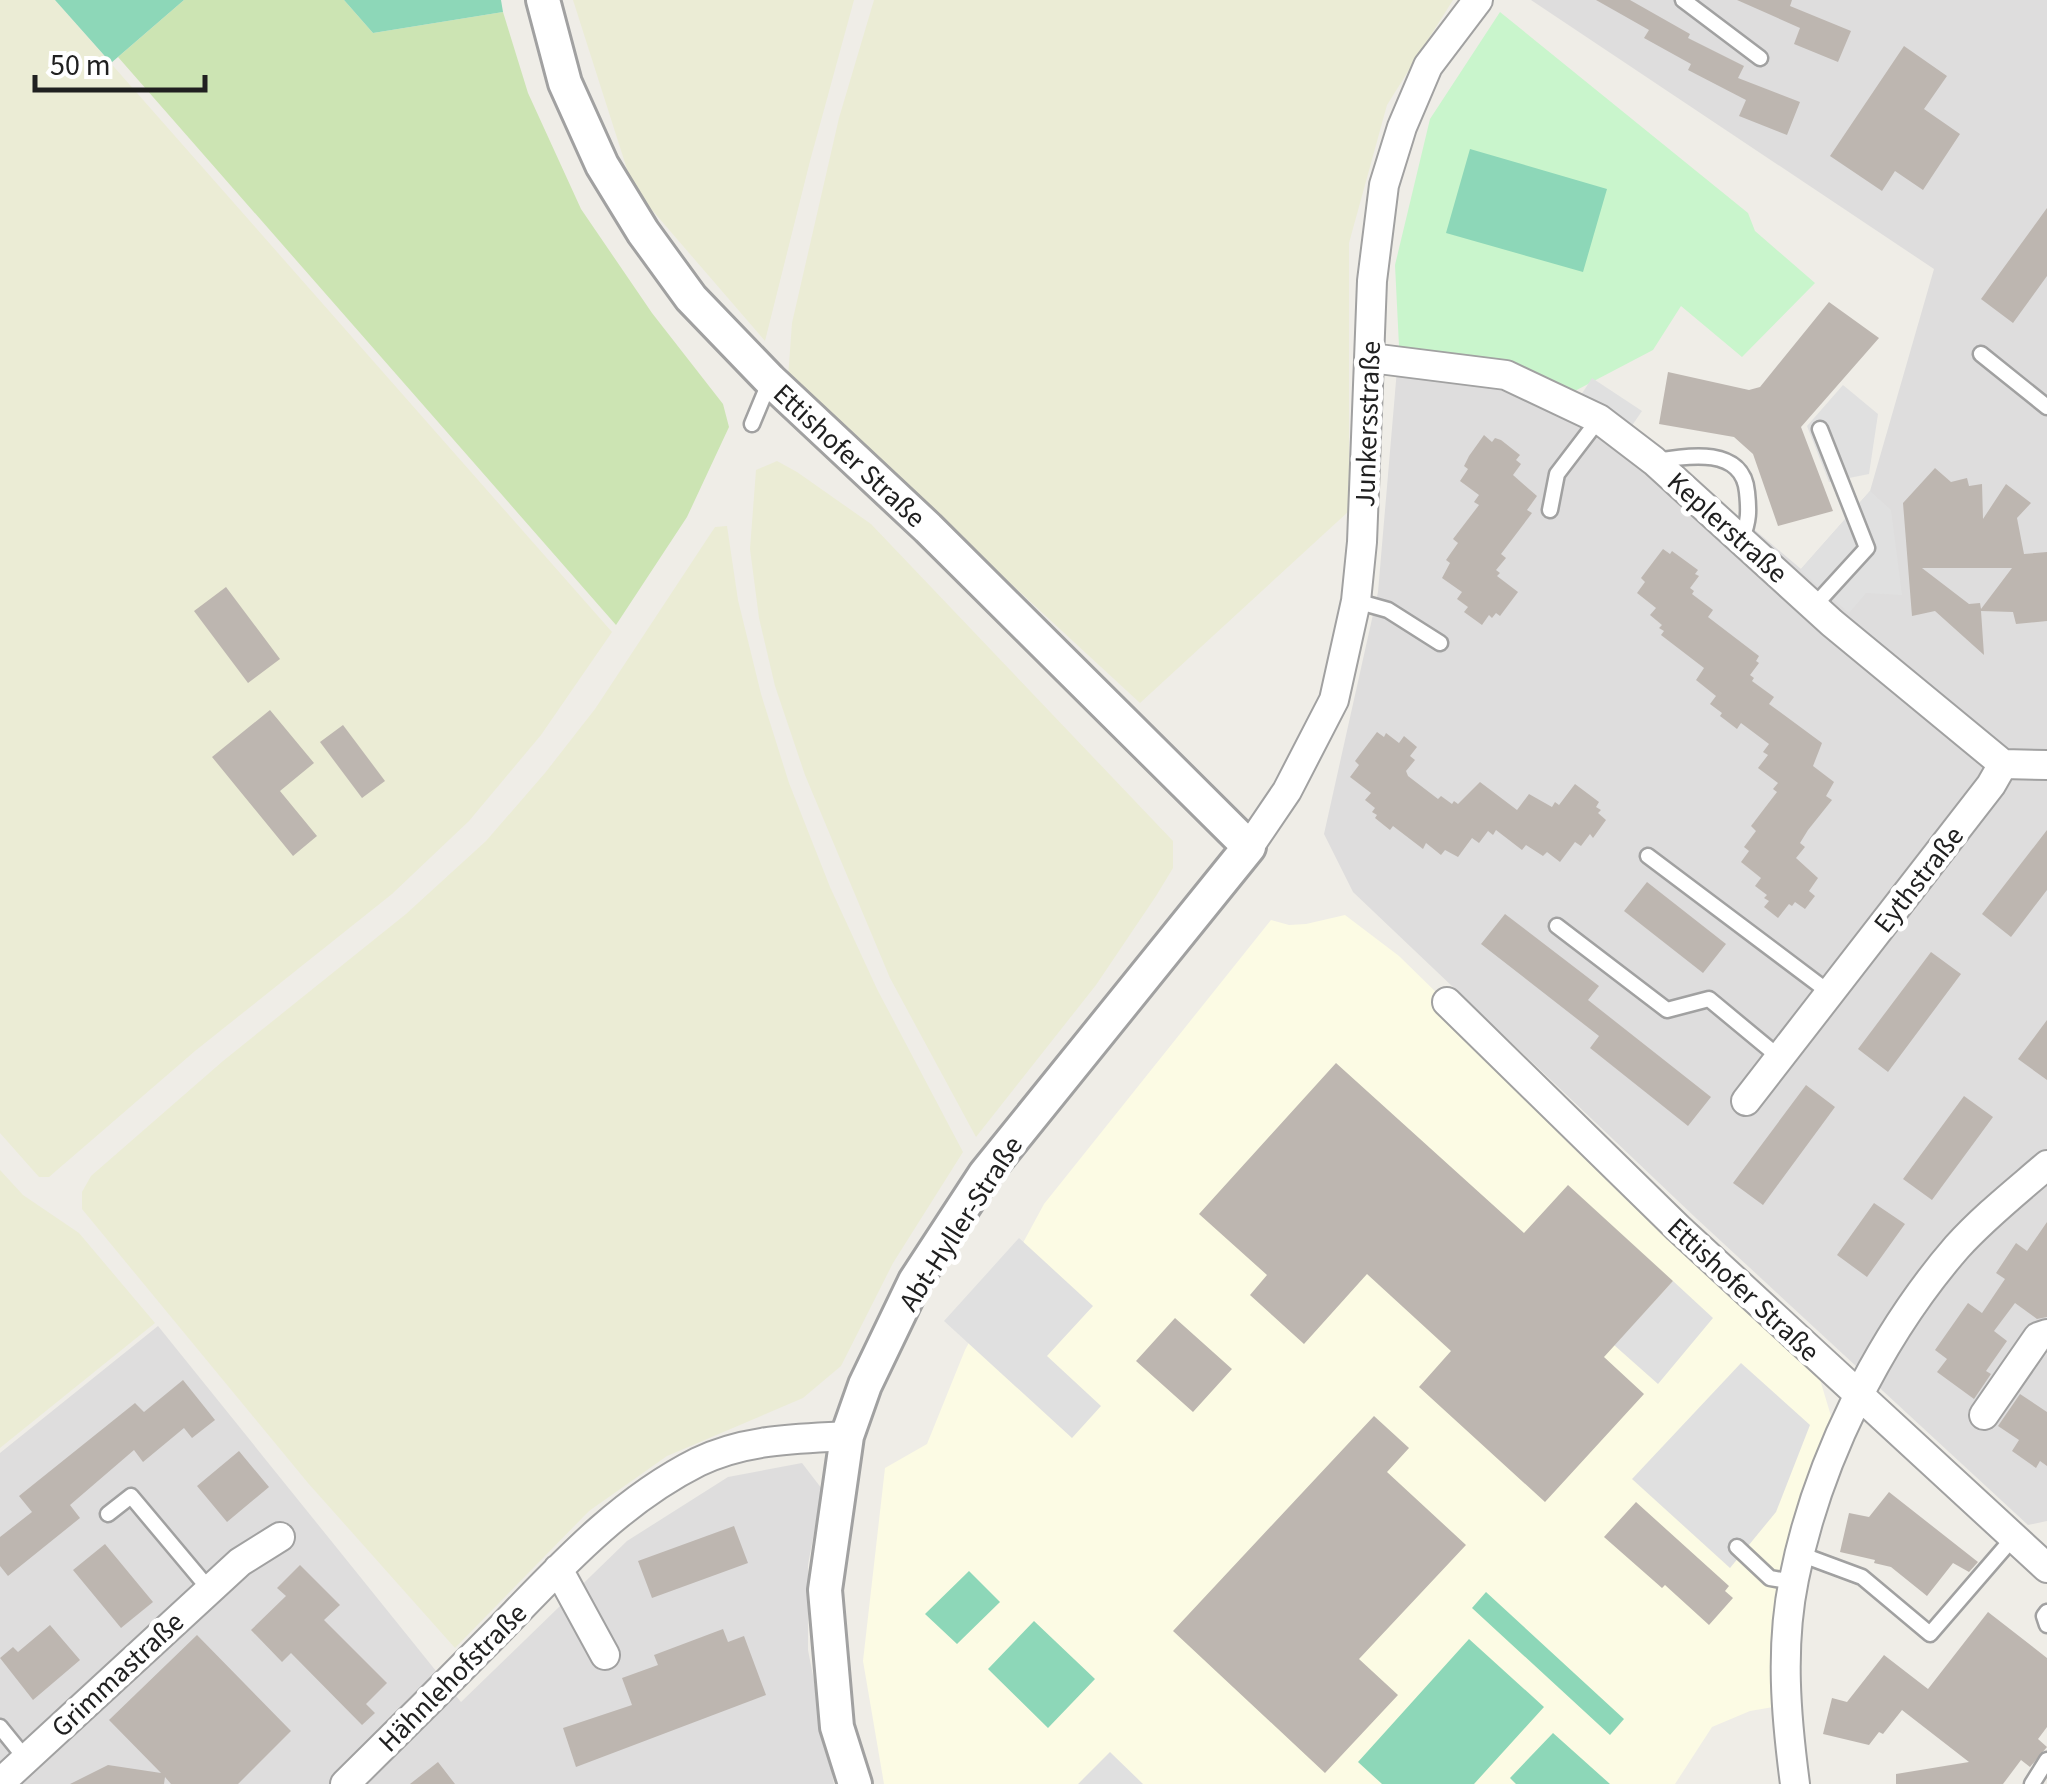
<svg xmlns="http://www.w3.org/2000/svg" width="2047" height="1784" viewBox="0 0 2047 1784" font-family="'Source Sans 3',sans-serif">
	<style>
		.residential { fill: #dedddd }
		.education { fill: #fcfbe4 }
		.farmland { fill: #ebecd5 }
		.grass { fill: #cce4b3 }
		.park { fill: #c9f5cc }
		.pitch { fill: #8dd7b8 }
		.parking { fill: #e0e0e0 }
		.building { fill: #bdb6b0; fill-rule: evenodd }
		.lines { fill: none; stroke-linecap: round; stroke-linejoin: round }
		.service-casing { stroke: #a1a1a1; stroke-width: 19 }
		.minor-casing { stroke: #a1a1a1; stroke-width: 32 }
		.tertiary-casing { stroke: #a1a1a1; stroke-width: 38 }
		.service { stroke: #fff; stroke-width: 14 }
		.minor { stroke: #fff; stroke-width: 28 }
		.tertiary { stroke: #fff; stroke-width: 32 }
		.labels { text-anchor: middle; stroke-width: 10; stroke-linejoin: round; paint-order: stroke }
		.street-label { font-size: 28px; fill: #202020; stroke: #fff }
	</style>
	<rect width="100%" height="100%" fill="#efede7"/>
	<path class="residential" d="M1531,0H2047V1521L2028,1525L1697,1219L1353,892L1324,834L1378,592L1399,346L1524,367L1633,427L1801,569L1870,491L1934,269Z
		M158,1326L461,1702L627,1541L728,1477L802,1463L822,1489L808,1565V1650L834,1784H0V1453Z"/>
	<path class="education" d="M1345,915L1399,956L1815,1363L1831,1416L1800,1515L1779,1706L1750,1711L1712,1727L1675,1784H884L863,1661L885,1468L927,1444L965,1350L1044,1204L1271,920L1289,925L1306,924Z"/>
	<path class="farmland" d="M0,0H55L612,632L541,735L469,821L392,894L195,1051L49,1177H39L0,1133Z
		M573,0H854L810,161L765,341L633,188Z
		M874,0H1453L1387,105L1349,243V511L1140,703L788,378L792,323L839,118Z
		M777,461L797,472L871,524L1173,841V868L1156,896L1096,985L976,1137L890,978L805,775L775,686L759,618L750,549L756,470Z
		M727,526L738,600L761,694L789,783L830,887L877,989L963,1152L893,1263L841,1366L803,1398L667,1456L589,1511L455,1648L308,1483L82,1209V1192L91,1176L223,1061L406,914L486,841L545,773L595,709L715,527Z
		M0,1170L23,1195L79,1233L155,1323L0,1448Z"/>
	<path class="grass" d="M184,0H344L373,33L503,12L528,93L581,209L652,313L723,404L729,427L687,517L616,625L118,57Z"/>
	<path class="park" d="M1500,12L1748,213L1755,231L1815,283L1742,357L1681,306L1653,350L1571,393L1524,367L1399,346L1395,265L1430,119Z"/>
	<path class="pitch" d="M55,0H184L111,63Z
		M344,0H501L503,12L373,33Z
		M1470,149L1607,189L1583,272L1446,233Z
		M969,1571L1000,1602L957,1644L925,1614Z
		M1486,1592L1624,1719L1610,1735L1472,1608Z
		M1034,1621L1095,1679L1048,1728L988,1669Z
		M1469,1639L1544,1707L1474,1784H1382L1358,1762Z
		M1553,1733L1610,1784H1516L1510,1778Z"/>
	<path class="parking" d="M1592,378L1642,411L1631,427L1581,395Z
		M1843,385L1878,414L1869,474L1829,482L1807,426Z
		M1870,491L1891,510L1902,595L1866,593L1849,613L1800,570Z
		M1019,1238L1093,1306L1047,1356L1101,1406L1072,1438L944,1321Z
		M1673,1281L1713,1318L1658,1384L1614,1345Z
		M1741,1363L1810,1425L1776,1512L1730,1568L1632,1479Z
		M1110,1752L1143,1784H1078Z"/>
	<path class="building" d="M1596,0H1630L1690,34L1688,38L1744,66L1738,78L1800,102L1787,135L1739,116L1746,100L1688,70L1691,64L1644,38L1649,30Z
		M1737,0H1792L1790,6L1851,31L1838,62L1794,44L1800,28Z
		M1904,46L1947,76L1924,109L1960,134L1923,190L1895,171L1882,191L1830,156Z
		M2047,208V276L2013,323L1981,299Z
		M1829,302L1879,338L1801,427L1833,511L1778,526L1753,454L1734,437L1659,424L1668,372L1749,390L1760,387Z
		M1484,435L1492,442L1495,438L1501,440L1520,455L1516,460L1521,464L1513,475L1537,496L1527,510L1532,513L1501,554L1506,558L1496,570L1500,573L1497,576L1518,592L1500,616L1496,613L1492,618L1489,615L1482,625L1464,612L1468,607L1457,599L1462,592L1442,578L1450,563L1446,560L1458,543L1453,539L1479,505L1474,502L1479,495L1460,481L1468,469L1464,466L1469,456Z
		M1935,468L1951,482L1967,478L1969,486L1982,484L1983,519L2006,484L2031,503L2017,518L2024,554L2047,552V621L2016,624L2013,612L1981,611L1984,655L1935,611L1912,616L1903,503ZM1922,568H2012L1981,609L1980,603L1969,604Z
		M1663,549L1670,554L1672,551L1698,570L1695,574L1699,576L1690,588L1694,591L1692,594L1713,610L1708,617L1759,656L1756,661L1759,663L1750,675L1754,678L1752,681L1774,697L1769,704L1822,743L1813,766L1834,782L1826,796L1832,800L1808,830L1800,843L1805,847L1796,858L1818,878L1809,891L1815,896L1805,909L1795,902L1792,906L1789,904L1778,918L1764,907L1769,901L1764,898L1767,895L1755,886L1761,878L1741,862L1749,851L1744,847L1756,831L1751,826L1777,792L1773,789L1778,783L1758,768L1768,755L1763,752L1769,744L1741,723L1737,729L1720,716L1722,713L1710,704L1716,696L1696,680L1704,668L1661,635L1664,631L1659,628L1662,625L1650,615L1656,608L1637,593L1645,582L1641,578Z
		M226,587L280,659L248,683L194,611Z
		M270,710L314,763L280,791L317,836L293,856L212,757Z
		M343,725L385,781L362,798L320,742Z
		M1377,732L1384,737L1386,733L1399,743L1404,736L1417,747L1410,756L1415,760L1406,771L1408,776L1438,799L1441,796L1452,804L1454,801L1458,804L1480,782L1517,810L1529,794L1552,807L1555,802L1559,805L1575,784L1599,802L1596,807L1601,810L1598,813L1606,820L1593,838L1590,834L1581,846L1575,842L1560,862L1547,852L1543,856L1526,845L1522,850L1496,830L1493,835L1488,831L1479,843L1472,838L1458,857L1445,850L1441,855L1426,843L1423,849L1393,826L1390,830L1375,818L1377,815L1372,812L1375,808L1365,800L1371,793L1350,777L1359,765L1355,761Z
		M2047,830V890L2011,937L1982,914Z
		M1647,882L1726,944L1703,973L1624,911Z
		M1505,914L1599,986L1588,1000L1711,1097L1688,1126L1590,1048L1599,1036L1481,944Z
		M1931,952L1961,974L1888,1072L1858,1049Z
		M2047,1020V1080L2018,1059Z
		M1336,1063L1524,1233L1568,1185L1673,1281L1604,1357L1644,1394L1545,1502L1419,1387L1451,1351L1367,1274L1304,1344L1250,1295L1267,1275L1199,1214Z
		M1806,1085L1835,1107L1763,1205L1733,1183Z
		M1964,1096L1993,1117L1932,1200L1903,1179Z
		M1874,1203L1905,1224L1867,1277L1837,1255Z
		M2047,1222V1317L2037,1319L2015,1303L1994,1331L2007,1341L1986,1371L1991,1374L1974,1399L1937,1372L1947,1359L1935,1350L1968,1303L1982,1313L2005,1279L1996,1273L2016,1243L2027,1251Z
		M1175,1318L1232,1369L1193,1412L1136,1361Z
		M183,1380L215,1420L192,1438L184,1428L143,1462L134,1450L70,1505L80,1518L8,1576L0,1566V1537L32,1512L19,1496L135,1403L144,1412Z
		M2020,1394L2047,1412V1466L2040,1461L2036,1468L2012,1451L2019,1440L1998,1426Z
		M1374,1416L1409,1448L1387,1472L1466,1545L1359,1659L1398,1695L1325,1773L1173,1631Z
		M239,1451L269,1487L227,1522L197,1486Z
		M1889,1492L1978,1562L1969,1572L1953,1563L1927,1596L1891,1567L1874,1563L1875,1560L1840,1552L1849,1513L1869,1517Z
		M1636,1502L1729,1586L1725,1591L1733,1598L1709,1625L1665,1585L1662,1588L1604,1537Z
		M734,1526L748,1563L652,1598L638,1561Z
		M105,1544L153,1602L121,1628L73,1570Z
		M300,1565L340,1605L324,1620L387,1683L366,1704L375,1713L362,1725L291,1653L282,1662L251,1630L286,1596L277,1588Z
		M1988,1612L2047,1658V1727L2038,1739L2047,1747L2030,1767L2021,1760L2003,1784H1896V1774L1969,1762L1902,1710L1883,1734L1879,1732L1869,1745L1823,1734L1832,1698L1847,1702L1884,1655L1928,1689Z
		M50,1625L80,1660L33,1700L0,1658L13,1647L18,1652Z
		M723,1629L728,1642L744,1636L766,1695L576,1767L563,1728L632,1705L622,1678L658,1665L654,1655Z
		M197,1635L291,1731L238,1784H171L165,1777L164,1784H70L108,1765L161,1773L109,1720Z
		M438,1762L455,1784H410Z"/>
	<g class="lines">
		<g class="service-casing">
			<path id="service" d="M1683,0L1760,58
				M1981,354L2047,407
				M752,424L769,383
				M1656,461C1689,455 1743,447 1747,492C1749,511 1749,521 1742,538
				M1550,510L1557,474L1599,419
				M1356,601L1388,610L1440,643
				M1814,606L1867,548L1820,429
				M1648,856L1830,993
				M1557,926L1667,1010L1709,999L1779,1057
				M108,1514L131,1496L209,1589
				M1737,1547L1770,1578L1793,1582
				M1800,1554L1862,1577L1930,1634L2013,1538
				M2047,1612L2044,1616L2047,1625
				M0,1727L26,1759
				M2032,1784L2047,1760"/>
		</g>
		<g class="minor-casing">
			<path id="minor" d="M1371,358L1506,375L1599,419L1654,461L1832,623L2003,764L2047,765
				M1249,847L1287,791L1334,700L1356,601L1362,542L1372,281L1384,185L1402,127L1428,66L1478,0
				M1447,1002L1678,1228L2047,1568
				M1746,1101L1991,785L2003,764
				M1984,1415L2038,1337L2047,1334
				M558,1569L605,1655
				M0,1783L240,1562L280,1537
				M345,1784C398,1732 450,1680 501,1628C561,1566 620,1501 698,1462C745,1439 796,1439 847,1436
				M1795,1784C1786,1716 1780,1647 1794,1579C1817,1462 1879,1337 1957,1247C1984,1217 2017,1191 2047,1165"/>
		</g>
		<g class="tertiary-casing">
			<path id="tertiary" d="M543,0L565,83L602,165L643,232L691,298L770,380L928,528L1249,847L985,1174L915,1281L865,1385L847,1436L825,1590L837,1727L855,1784"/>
		</g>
		<use href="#service" class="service"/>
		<use href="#minor" class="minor"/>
		<use href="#tertiary" class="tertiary"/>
	</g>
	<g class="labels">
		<g class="street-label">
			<text transform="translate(1367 424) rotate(-88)" y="10">Junkersstraße</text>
			<text transform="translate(850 455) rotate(43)" y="10">Ettishofer Straße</text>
			<text transform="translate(1728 527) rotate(42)" y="10">Keplerstraße</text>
			<text transform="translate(1918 879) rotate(-52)" y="10">Eythstraße</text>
			<text transform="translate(960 1223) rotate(-57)" y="10">Abt-Hyller-Straße</text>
			<text transform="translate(1744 1289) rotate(43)" y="10">Ettishofer Straße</text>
			<text transform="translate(117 1674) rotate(-43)" y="10">Grimmastraße</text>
			<text transform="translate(452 1677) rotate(-45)" y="10">Hähnlehofstraße</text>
		</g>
	</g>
	<path d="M35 75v15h170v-15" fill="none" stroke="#202020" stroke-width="5"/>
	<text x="50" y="75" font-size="30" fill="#202020" stroke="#ffffff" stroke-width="8" paint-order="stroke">50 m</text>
</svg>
